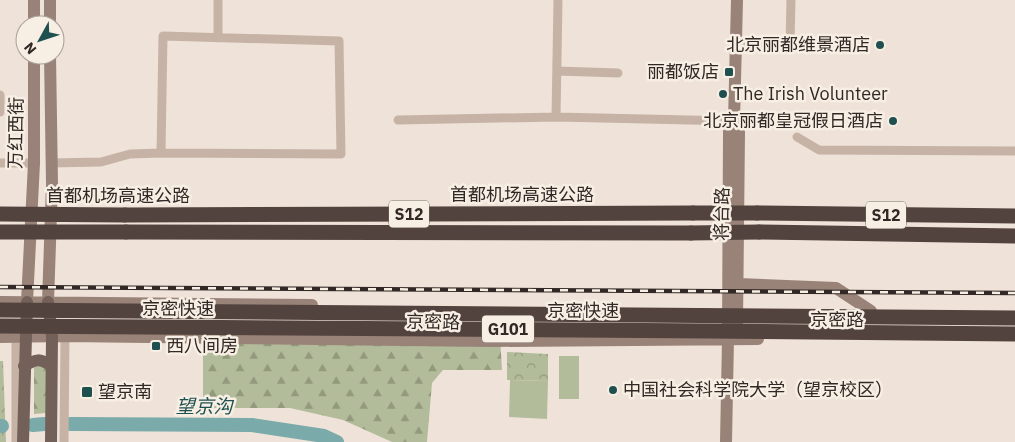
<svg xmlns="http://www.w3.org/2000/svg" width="1015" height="442" viewBox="0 0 1015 442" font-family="'IBM Plex Sans','Noto Sans SC',sans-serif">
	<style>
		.forest { fill: url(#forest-firs) }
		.park { fill: url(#park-crowns) }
		.pitch { fill: #b3bc9a }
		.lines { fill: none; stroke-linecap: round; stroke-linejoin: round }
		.river { stroke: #7aaaa9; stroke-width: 14 }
		.street { stroke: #c6b3a6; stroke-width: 9 }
		.secondary { stroke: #998277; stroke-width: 12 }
		.primary { stroke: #736058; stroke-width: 12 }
		.highway { stroke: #53433e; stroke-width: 15 }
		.rail-casing { stroke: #322926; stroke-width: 4.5 }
		.rail { stroke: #f7eee4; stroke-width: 2.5; stroke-dasharray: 8; stroke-linecap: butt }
		.highway-bridge { stroke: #53433e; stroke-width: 15 }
		.poi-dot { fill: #1f5050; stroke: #f7eee4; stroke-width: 2 }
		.labels { text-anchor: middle; stroke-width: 5; stroke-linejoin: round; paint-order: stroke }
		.shield { fill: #f7eee4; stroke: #6d645f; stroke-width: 1 }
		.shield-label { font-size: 16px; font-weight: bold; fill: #322926 }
		.poi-label { font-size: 18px; fill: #322926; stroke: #f7eee4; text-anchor: start }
		.street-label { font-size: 18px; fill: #322926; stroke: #f7eee4 }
		.water-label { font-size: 19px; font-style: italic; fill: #1f5050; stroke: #f7eee4 }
	</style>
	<defs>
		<pattern id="forest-firs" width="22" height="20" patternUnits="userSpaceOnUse" patternTransform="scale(1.25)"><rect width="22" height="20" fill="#b3bc9a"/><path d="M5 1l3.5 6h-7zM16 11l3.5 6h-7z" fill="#92997d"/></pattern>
		<pattern id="park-crowns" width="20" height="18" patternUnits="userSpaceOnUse" patternTransform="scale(1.25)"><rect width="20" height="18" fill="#b3bc9a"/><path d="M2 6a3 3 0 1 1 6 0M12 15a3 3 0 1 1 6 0" fill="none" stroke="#92997d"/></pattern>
	</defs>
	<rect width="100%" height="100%" fill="#efe3d9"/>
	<path class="forest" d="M203,331L500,336L502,370H443L432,383L427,442H392L343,420L290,408H203Z
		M36,365L46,368V413L34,414V368Z"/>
	<path class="park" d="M507,352L548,354V381L507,380Z
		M0,361H3L6,442H0Z"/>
	<path class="pitch" d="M559,356H579V399H559Z
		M510,380L548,381L547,419L509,417Z"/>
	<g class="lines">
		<path class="river" d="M70,424L252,425L324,436L337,442
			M33,425L44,424
			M0,426H2"/>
		<path class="street" d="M218,0V38
			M735,46L790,44L791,0
			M557,71L618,73
			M0,95V112
			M556,117L558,0
			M398,120L556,117L734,121
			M797,137L819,150L1015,151
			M0,163H34
			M51,163L101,162L130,154L161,153L341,154L339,41L163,36L161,153
			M63,333L65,336L64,442
			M16,442V337L18,331"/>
		<path class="secondary" d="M50,0V25
			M34,25V0
			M734,121L739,132L737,324
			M738,284L836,288L871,311
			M0,302L312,305
			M27,302L34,163V55
			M48,302L52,184L50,55
			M0,337L65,336L493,341L758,339
			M726,442L728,339L729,132L734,121L737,0"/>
		<path class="primary" d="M48,302L52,336L51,442
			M24,366C36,359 40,358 51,366
			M23,442L27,302"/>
		<path class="highway" d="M757,213L1015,216
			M125,215L693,213
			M126,232L691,233
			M759,232L1015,236"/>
		<g class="rail-casing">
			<path id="rail" d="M0,287L1015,293"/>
		</g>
		<use href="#rail" class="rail"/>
		<path class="highway-bridge" d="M693,213H757
			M0,214L125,215
			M0,232H126
			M691,233L759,232
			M0,310L1015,318
			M0,326L710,331L1015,334"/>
	</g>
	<g class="poi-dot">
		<circle cx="880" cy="45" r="5"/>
		<rect x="724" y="67" width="10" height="10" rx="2.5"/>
		<circle cx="723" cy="94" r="5"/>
		<circle cx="893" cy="121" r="5"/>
		<rect x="151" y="341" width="10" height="10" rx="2.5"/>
		<circle cx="613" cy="390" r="5"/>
		<rect x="81" y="386" width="12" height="12" rx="2.5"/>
	</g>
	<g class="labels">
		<g class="shield">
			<rect x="389" y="200.5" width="40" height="27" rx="4"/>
			<rect x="866" y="201.5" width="40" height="27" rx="4"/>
			<rect x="482" y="315.5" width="52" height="27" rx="4"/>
		</g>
		<g class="shield-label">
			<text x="409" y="220">S12</text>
			<text x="886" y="221">S12</text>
			<text x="508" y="335">G101</text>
		</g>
		<g class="poi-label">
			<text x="870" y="51" text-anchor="end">北京丽都维景酒店</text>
			<text x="719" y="78" text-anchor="end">丽都饭店</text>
			<text x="733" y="100">The Irish Volunteer</text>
			<text x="883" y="127" text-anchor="end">北京丽都皇冠假日酒店</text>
			<text x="166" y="352">西八间房</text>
			<text x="623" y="396">中国社会科学院大学（望京校区）</text>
			<text x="98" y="398">望京南</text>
		</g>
		<g class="street-label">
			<text transform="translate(16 133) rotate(-89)" y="6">万红西街</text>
			<text x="522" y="201">首都机场高速公路</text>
			<text x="118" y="202">首都机场高速公路</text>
			<text transform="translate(722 214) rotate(-89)" y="6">将台路</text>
			<text x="178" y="315">京密快速</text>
			<text x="583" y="317">京密快速</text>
			<text x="837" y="326">京密路</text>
			<text transform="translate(433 322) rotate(1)" y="6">京密路</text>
		</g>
		<g class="water-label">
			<text x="204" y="413">望京沟</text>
		</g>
	</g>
	<g transform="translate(40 40) rotate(230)"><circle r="24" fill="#f7eee4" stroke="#a89f98"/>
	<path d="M0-4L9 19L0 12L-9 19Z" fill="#1f5050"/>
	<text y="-8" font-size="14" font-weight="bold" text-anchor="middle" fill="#322926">N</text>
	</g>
</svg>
